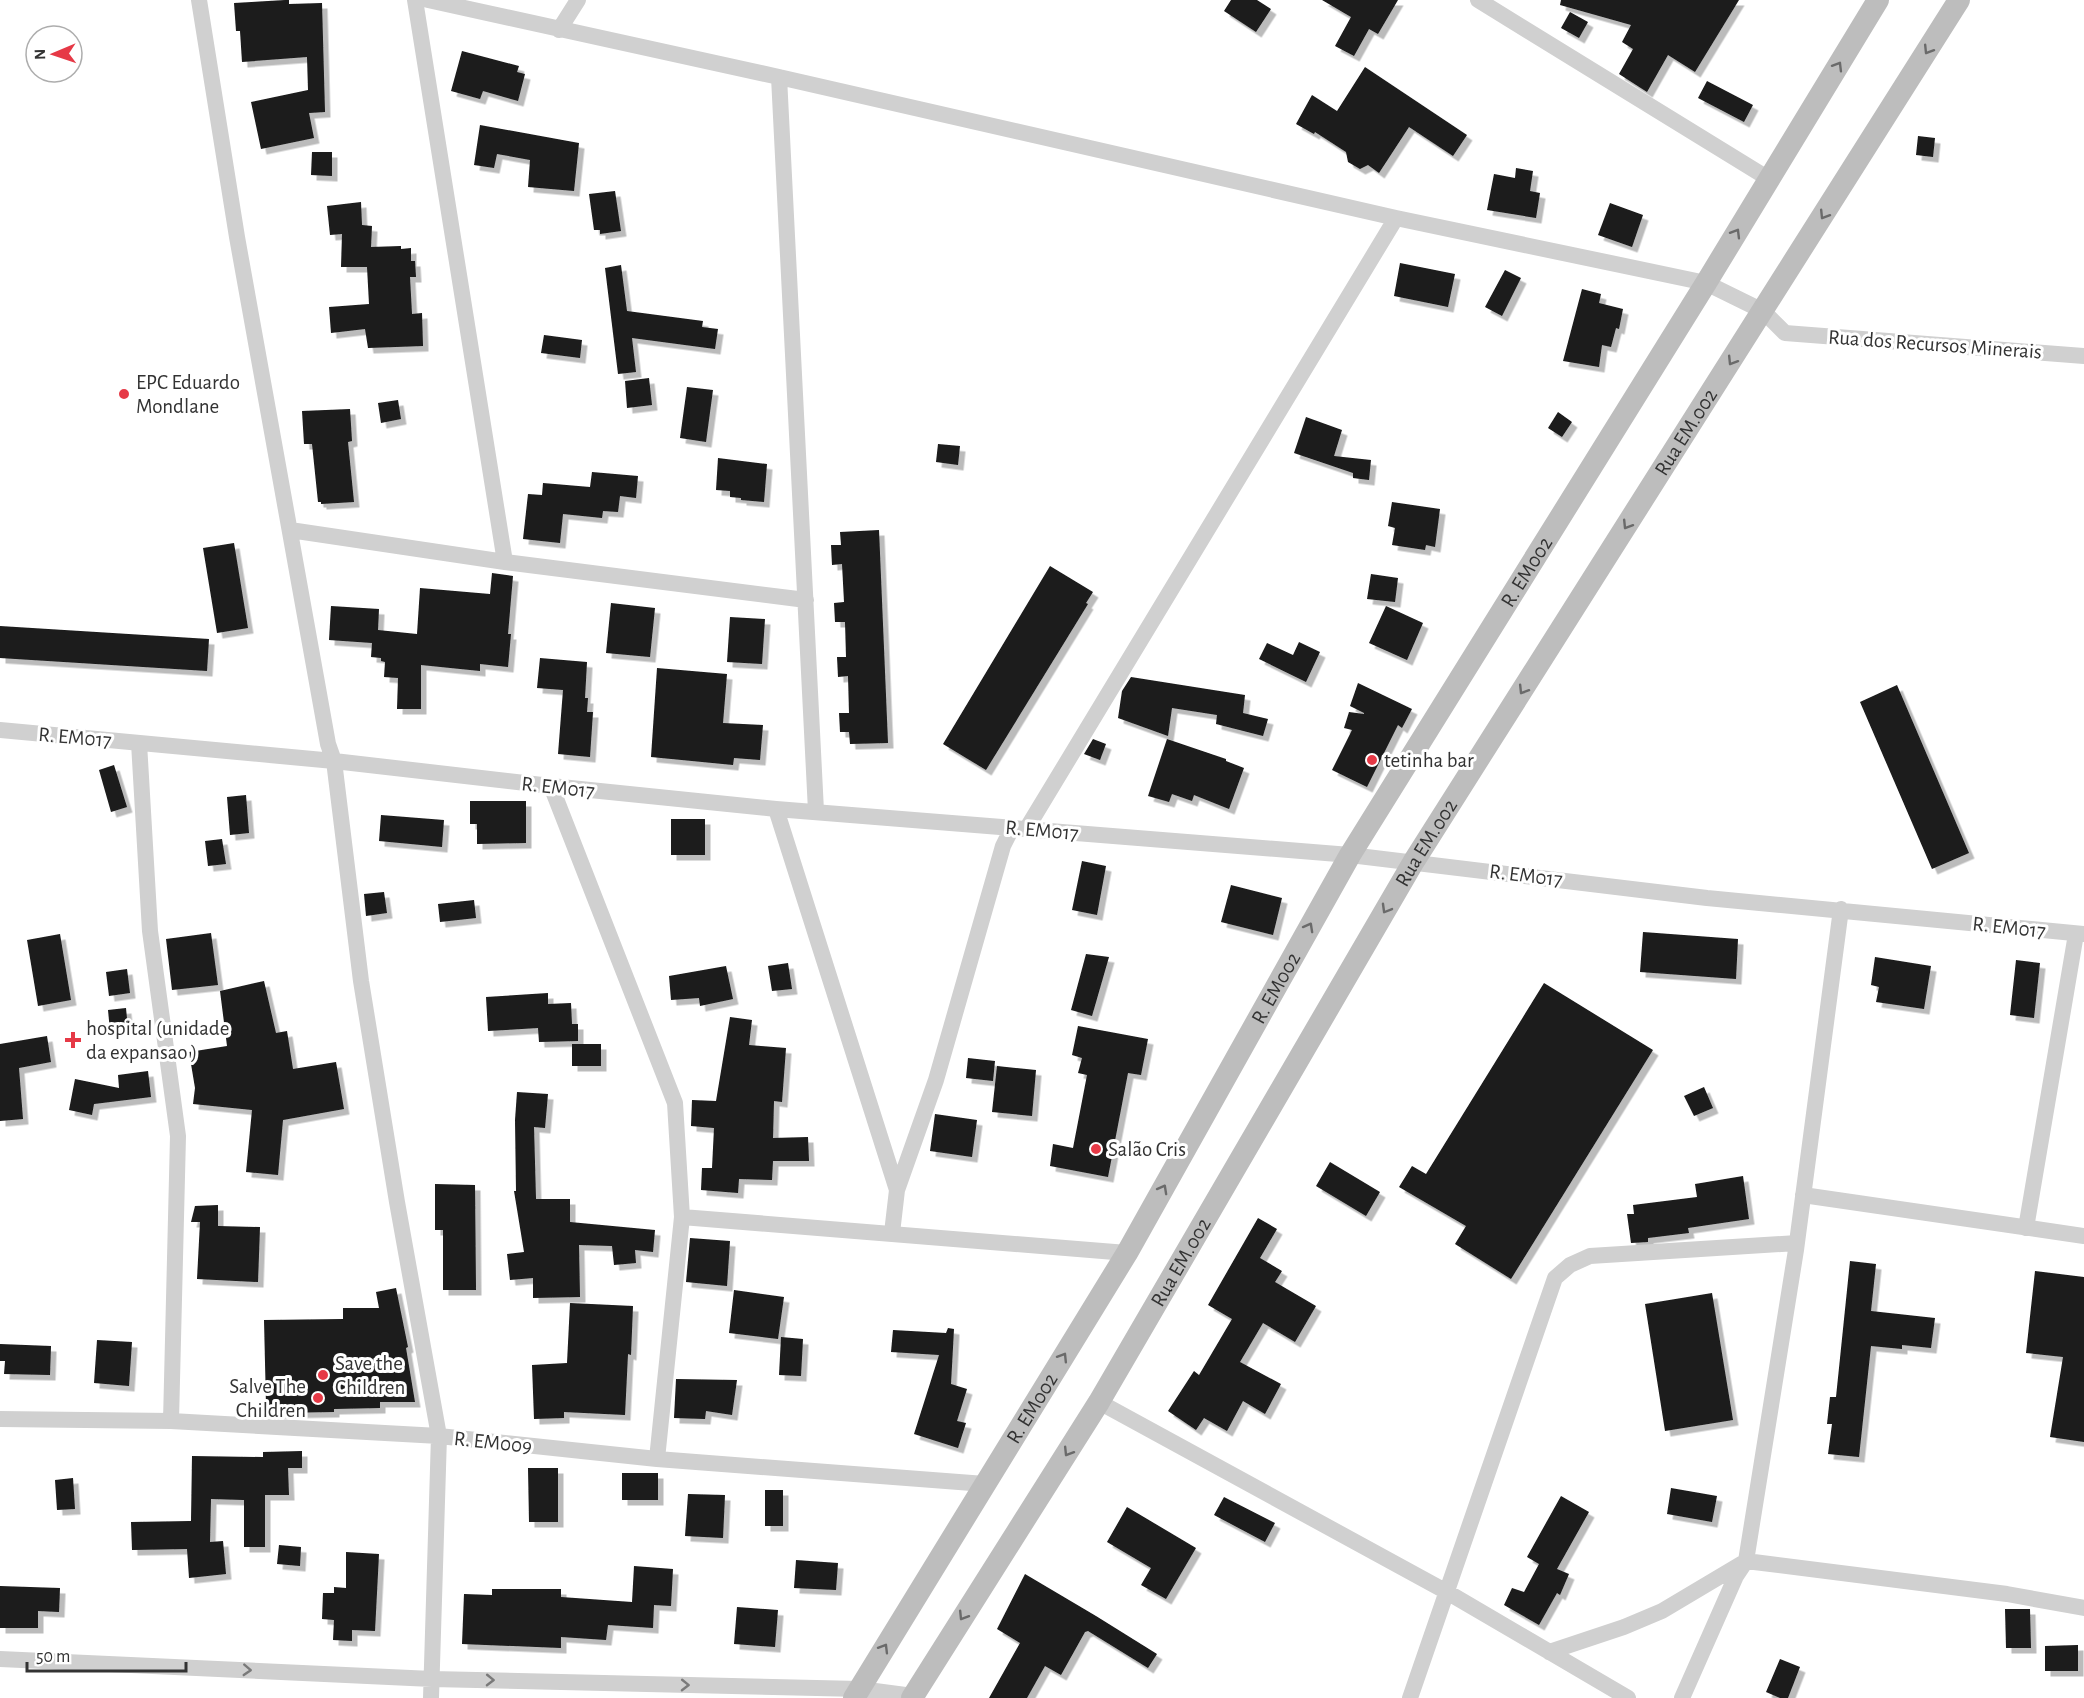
<svg xmlns="http://www.w3.org/2000/svg" width="2084" height="1698" viewBox="0 0 2084 1698" font-family="'Alegreya Sans',sans-serif">
	<style>
		.building { fill: #1a1a1a; filter: url(#shadow) }
		.lines { fill: none; stroke-linecap: round; stroke-linejoin: round }
		.street { stroke: #d0d0d0; stroke-width: 16 }
		.secondary { stroke: #bdbdbd; stroke-width: 22 }
		.oneway { stroke: #6a6a6a }
		.oneway2 { stroke: #7a7a7a }
		.poi-dot { fill: #e63946; stroke: #fff; stroke-width: 2 }
		.labels { text-anchor: middle; stroke-width: 6; stroke-linejoin: round; paint-order: stroke }
		.street-label { font-size: 21px; fill: #333; stroke: #fff }
		.poi-label { font-size: 21px; fill: #333; stroke: #fff; text-anchor: start }
	</style>
	<defs>
		<filter id="shadow"><feDropShadow dx="5.5" dy="5.5" stdDeviation="0" flood-color="#0004"/></filter>
	</defs>
	<rect width="100%" height="100%" fill="#fff"/>
	<path class="building" d="M285,0H289V4L322,3L325,112L309,113L314,138L261,149L251,102L308,90L307,57L242,62L240,31H236L234,3Z
		M1231,0H1257L1271,9L1256,32L1224,11Z
		M1322,0H1398L1378,34L1369,29L1354,56L1335,46L1351,17Z
		M1561,0H1739L1695,72L1668,55L1647,92L1619,74L1633,49L1622,42L1631,25L1560,5Z
		M1570,12L1588,22L1579,38L1561,28Z
		M462,51L519,66L517,72L525,74L518,101L483,91L480,99L451,91Z
		M1365,67L1467,135L1453,156L1409,127L1379,173L1368,165L1360,169L1348,162L1346,152L1315,132L1314,134L1296,124L1312,95L1337,111Z
		M1707,81L1753,105L1744,122L1698,98Z
		M480,125L579,143L574,191L528,187L530,160L497,154L494,168L474,165Z
		M1918,136L1935,138L1933,157L1916,155Z
		M312,152H332V176L311,175Z
		M1516,168L1533,171L1530,191L1540,193L1536,218L1487,210L1494,174L1515,178Z
		M615,191L621,231L600,234V230H594L589,194Z
		M361,202L362,225L372,226L371,247L401,246V249L411,248V261H415L416,277H410L412,314L422,313L423,346L368,348L365,329L331,333L329,307L369,304L367,267H341L342,234L330,235L327,206Z
		M1610,203L1643,215L1632,247L1598,235Z
		M1400,263L1455,274L1448,307L1394,296Z
		M621,265L627,311L703,321L702,327L718,329L715,349L632,338L636,372L618,374L605,268Z
		M1505,270L1521,278L1502,316L1485,307Z
		M1582,289L1601,294L1599,303L1623,309L1619,329L1616,328L1611,347L1602,345L1599,367L1563,361Z
		M544,335L582,340L580,358L541,353Z
		M649,378L652,405L627,408L625,381Z
		M687,387L713,390L706,442L680,438Z
		M398,400L401,419L381,423L378,403Z
		M350,409L352,441L348,442L354,502L321,504V502H318L312,444H304L302,411Z
		M1558,412L1572,422L1562,437L1548,428Z
		M1306,417L1342,430L1334,456L1371,460L1369,480L1353,478V473L1294,453Z
		M938,444L960,446L958,465L936,462Z
		M718,458L767,464L764,502L741,500V498L730,497V491L716,490Z
		M592,472L638,476L636,498L620,496L618,512L603,511L602,518L563,514L560,543L523,539L528,494L542,495L543,483L590,487Z
		M1392,502L1440,509L1435,547L1426,545L1425,550L1392,545L1395,528L1388,526Z
		M879,530L888,743L850,744L849,732H840L839,713H849L848,676L838,677L837,657H846L845,622H835L834,603L844,602L842,564L832,565L831,545H841L840,532Z
		M234,543L248,628L217,633L203,548Z
		M1050,566L1093,592L1086,603L1088,604L986,770L943,744Z
		M492,573L513,576L508,634H511L508,667L480,664V671L421,665V709H397L398,678L384,677L385,662L381,661V658L371,657L372,643L329,640L331,606L379,609L378,630L417,634L420,588L490,594Z
		M1371,574L1398,578L1395,602L1367,599Z
		M611,603L655,608L650,657L606,653Z
		M1386,606L1423,623L1407,660L1369,643Z
		M730,617L765,619L762,664L727,662Z
		M0,626L209,639L207,671L0,658Z
		M1299,642L1320,652L1306,682L1259,659L1267,643L1293,655Z
		M540,658L587,662L585,698H588L587,712H593L590,757L558,754L563,690L537,688Z
		M657,668L727,674L723,723L763,725L760,760L734,758L733,765L651,757Z
		M1131,677L1245,695L1243,713L1268,719L1263,736L1216,724L1217,715L1172,708L1168,736L1118,718L1122,691Z
		M1358,683L1412,709L1402,728L1398,725L1367,787L1332,770L1352,730L1344,728L1349,712L1364,714V713L1350,706Z
		M1897,685L1969,853L1932,869L1860,702Z
		M1093,739L1106,744L1100,760L1084,754Z
		M1167,739L1226,759V761L1244,768L1229,809L1194,795L1192,801L1172,794L1169,802L1148,796Z
		M114,765L127,807L111,812L99,770Z
		M246,795L249,833L230,835L227,797Z
		M470,801H526V843L477,844V824H470Z
		M381,815L444,820L442,847L379,841Z
		M671,819H705V855H671Z
		M222,839L226,864L208,866L205,841Z
		M1082,861L1106,866L1097,915L1072,910Z
		M1231,885L1282,898L1273,935L1221,922Z
		M384,892L387,913L366,916L364,894Z
		M474,900L476,918L440,922L438,904Z
		M1643,932L1738,939L1736,979L1640,972Z
		M211,933L218,985L172,990L166,939Z
		M60,934L71,1000L38,1006L27,940Z
		M1086,954L1109,957L1092,1016L1071,1010Z
		M1875,957L1931,966L1924,1009L1876,1002L1879,987L1871,985Z
		M2016,960L2040,963L2034,1018L2010,1015Z
		M788,963L792,989L772,991L768,966Z
		M726,966L733,999L700,1006L699,998L671,1000L669,976Z
		M127,969L130,993L109,996L106,972Z
		M264,981L276,1033L287,1031L293,1069L336,1062L344,1109L283,1120L278,1175L246,1172L252,1110L193,1104L195,1088L189,1052L227,1046L220,991Z
		M1544,983L1653,1050L1511,1279L1455,1244L1466,1226L1399,1187L1412,1166L1426,1174Z
		M548,993V1004L571,1003L572,1024H578V1041L539,1042L538,1028L488,1031L486,997Z
		M126,1008L128,1029L110,1031L108,1010Z
		M730,1017L752,1020L749,1045L786,1048L782,1102L774,1101L773,1138L808,1137L809,1161H773L772,1180L739,1179L738,1193L701,1190L702,1168H712L714,1128L691,1126L692,1100L716,1101Z
		M1078,1026L1148,1039L1141,1075L1128,1073L1108,1177L1050,1166L1053,1144L1073,1148L1087,1075L1078,1073L1082,1058L1072,1055Z
		M47,1036L51,1062L19,1068L23,1119L0,1121V1044Z
		M572,1044H601V1066H572Z
		M968,1058L995,1061L993,1081L966,1078Z
		M997,1066L1036,1070L1032,1116L992,1112Z
		M148,1071L151,1097L94,1104L92,1115L69,1110L75,1079L119,1088L118,1075Z
		M1704,1087L1713,1108L1694,1116L1684,1096Z
		M517,1092L548,1094L545,1128L534,1127L536,1199H570V1222L655,1230L653,1252L635,1250L636,1263L614,1265L612,1246L579,1245L580,1297L533,1298V1278L510,1280L507,1254L524,1252L514,1191H516L515,1120Z
		M935,1114L977,1120L972,1157L930,1151Z
		M1330,1162L1380,1192L1366,1216L1316,1186Z
		M1743,1176L1749,1219L1688,1228L1689,1233L1648,1238V1242L1631,1243L1627,1214H1634L1633,1205L1697,1197L1695,1184Z
		M435,1184L475,1185L476,1290H443V1230H435Z
		M218,1205V1226L260,1227L258,1282L197,1279L200,1222H191L195,1206Z
		M1258,1218L1277,1229L1260,1258L1282,1271L1275,1282L1316,1306L1295,1342L1263,1323L1240,1362L1281,1384L1265,1414L1243,1401L1227,1431L1204,1418L1196,1430L1168,1411L1194,1371L1199,1375L1232,1319L1208,1305Z
		M690,1238L730,1241L727,1286L686,1282Z
		M1850,1261L1876,1264L1871,1311L1935,1318L1931,1348L1902,1345V1349L1871,1346L1859,1457L1828,1454L1832,1424H1827L1830,1397H1836Z
		M2035,1271L2084,1277V1442L2050,1437L2063,1357L2026,1353Z
		M396,1288L408,1347L406,1348L415,1402H380V1408L334,1409V1412L275,1413V1405H266L264,1320L343,1319V1308H379L376,1292Z
		M734,1290L784,1297L778,1339L729,1333Z
		M1712,1293L1733,1420L1665,1431L1645,1304Z
		M570,1303L633,1306L631,1355L628,1354L625,1415L564,1412V1418L534,1419L532,1365L567,1363Z
		M948,1328L954,1329L951,1384L967,1389L957,1421L966,1423L958,1448L914,1434L939,1355L891,1352L893,1330L946,1333Z
		M781,1337L803,1339L801,1376L779,1375Z
		M97,1340L132,1342L129,1386L94,1383Z
		M0,1344L51,1346L50,1375L4,1374L5,1361H0Z
		M676,1379L737,1380L732,1415L706,1411L705,1419L674,1418Z
		M302,1451V1468H288L289,1495H265V1547H244V1500L211,1499L210,1542L223,1541L226,1574L189,1578L187,1549L132,1550L131,1522L191,1521L192,1456L263,1457V1452Z
		M528,1468H558V1522H529Z
		M622,1473H658V1500H622Z
		M73,1478L75,1509L57,1510L55,1480Z
		M1671,1488L1717,1496L1712,1522L1667,1514Z
		M765,1490H783V1526H765Z
		M688,1494L725,1495L723,1538L685,1536Z
		M1561,1496L1589,1512L1557,1569L1569,1574L1560,1595L1557,1593L1539,1625L1504,1605L1512,1588L1524,1592L1539,1564L1527,1557Z
		M1224,1497L1275,1523L1265,1542L1214,1515Z
		M1127,1507L1196,1548L1166,1599L1141,1585L1151,1568L1107,1542Z
		M279,1545L301,1547L300,1566L277,1564Z
		M346,1552L379,1554L375,1631L352,1630V1641L333,1640L334,1620L322,1619L323,1593H334V1587L346,1588Z
		M796,1560L838,1563L836,1590L794,1588Z
		M634,1566L673,1569L671,1606L654,1605L653,1628L608,1625L606,1640L561,1637V1648L462,1644L464,1594L492,1595V1589H561V1597L632,1602Z
		M1025,1574L1096,1616L1157,1654L1148,1668L1088,1631L1085,1632L1061,1675L1045,1666L1027,1698H989L1020,1643L997,1629Z
		M0,1586L60,1588L59,1612L38,1611V1628H0Z
		M737,1607L778,1610L775,1647L734,1644Z
		M2005,1609H2030L2031,1648H2006Z
		M2078,1645V1671H2045V1646Z
		M1780,1659L1800,1667L1788,1698H1780L1766,1692Z"/>
	<g class="lines">
		<path class="street" d="M199,0L237,237L316,677L328,744L334,761L361,981L397,1202L439,1436L431,1698
			M415,0L505,562
			M428,0L779,77L1396,218L1706,283L1763,311L1785,333L2084,356
			M1478,0L1769,179
			M559,30L578,0
			M779,77L816,811
			M290,530L505,562L806,600
			M0,730L334,761L551,786L776,809L1350,855L1707,898L2084,934
			M139,743L150,931L178,1136L171,1421
			M551,786L675,1103L682,1217L657,1459
			M776,809L897,1190L892,1233
			M1027,828L1396,218
			M897,1190L936,1080L1003,846L1012,828
			M1803,1195L2084,1236
			M682,1217L1127,1253
			M2026,1228L2076,934
			M1099,1402L1447,1592L1628,1698
			M0,1419L171,1421L439,1436L657,1459L985,1484
			M1549,1652L1624,1627L1662,1611L1746,1561L2007,1594L2084,1608
			M0,1659L432,1679L860,1689L913,1696
			M1410,1698L1555,1278L1570,1265L1590,1256L1797,1243
			M1682,1698L1736,1576L1746,1561L1796,1250L1841,909"/>
		<g class="secondary">
			<path id="s1" d="M854,1698L1127,1253L1350,855L1706,283L1878,0"/>
			<path id="s2" d="M912,1698L1099,1402L1414,861L1959,0"/>
		</g>
	</g>
	<defs><path id="oneway-chevron" d="M-2-3.5L2.5 0L-2 3.5" fill="none" stroke-width="1.6" stroke-linecap="round" stroke-linejoin="round" transform="scale(1.5)"/></defs>
	<g class="oneway">
		<use href="#oneway-chevron" transform="translate(1928 50) rotate(122)"/>
		<use href="#oneway-chevron" transform="translate(1838 66) rotate(-59)"/>
		<use href="#oneway-chevron" transform="translate(1824 215) rotate(122)"/>
		<use href="#oneway-chevron" transform="translate(1736 233) rotate(-59)"/>
		<use href="#oneway-chevron" transform="translate(1732 361) rotate(122)"/>
		<use href="#oneway-chevron" transform="translate(1627 525) rotate(122)"/>
		<use href="#oneway-chevron" transform="translate(1523 690) rotate(122)"/>
		<use href="#oneway-chevron" transform="translate(1386 909) rotate(120)"/>
		<use href="#oneway-chevron" transform="translate(1309 927) rotate(-61)"/>
		<use href="#oneway-chevron" transform="translate(1163 1189) rotate(-61)"/>
		<use href="#oneway-chevron" transform="translate(1063 1357) rotate(-58)"/>
		<use href="#oneway-chevron" transform="translate(1068 1452) rotate(122)"/>
		<use href="#oneway-chevron" transform="translate(963 1616) rotate(122)"/>
		<use href="#oneway-chevron" transform="translate(884 1648) rotate(-59)"/>
	</g>
	<g class="oneway2">
		<use href="#oneway-chevron" transform="translate(247 1670) rotate(3)"/>
		<use href="#oneway-chevron" transform="translate(490 1680) rotate(1)"/>
		<use href="#oneway-chevron" transform="translate(685 1685) rotate(1)"/>
	</g>
	<g class="poi-dot">
		<circle cx="124" cy="394" r="6"/>
		<circle cx="1372" cy="760" r="6"/>
		<path d="M70 1031h6v6h6v6h-6v6h-6v-6h-6v-6h6z"/>
		<circle cx="1096" cy="1149" r="6"/>
		<circle cx="323" cy="1375" r="6"/>
		<circle cx="318" cy="1398" r="6"/>
	</g>
	<g class="labels">
		<g class="street-label">
			<text transform="translate(1935 344) rotate(4)" y="7">Rua dos Recursos Minerais</text>
			<text dy="7" stroke="none"><textPath href="#s2" startOffset="1484">Rua EM.002</textPath></text>
			<text dy="7" stroke="none"><textPath href="#s1" startOffset="1312">R. EM002</textPath></text>
			<text transform="translate(75 737) rotate(5)" y="7">R. EM017</text>
			<text transform="translate(558 787) rotate(6)" y="7">R. EM017</text>
			<text transform="translate(1042 830) rotate(5)" y="7">R. EM017</text>
			<text dy="7" stroke="none"><textPath href="#s2" startOffset="998">Rua EM.002</textPath></text>
			<text transform="translate(1526 875) rotate(7)" y="7">R. EM017</text>
			<text transform="translate(2009 927) rotate(6)" y="7">R. EM017</text>
			<text dy="7" stroke="none"><textPath href="#s1" startOffset="826">R. EM002</textPath></text>
			<text dy="7" stroke="none"><textPath href="#s2" startOffset="512">Rua EM.002</textPath></text>
			<text dy="7" stroke="none"><textPath href="#s1" startOffset="340">R. EM002</textPath></text>
			<text transform="translate(493 1442) rotate(6)" y="7">R. EM009</text>
		</g>
		<g class="poi-label">
			<text x="136" y="389">EPC Eduardo<tspan x="136" dy="24">Mondlane</tspan></text>
			<text x="1384" y="767">tetinha bar</text>
			<text x="86" y="1035">hospital (unidade<tspan x="86" dy="24">da expansao )</tspan></text>
			<text x="1108" y="1156">Salão Cris</text>
			<text x="335" y="1370">Save the<tspan x="335" dy="24">Children</tspan></text>
			<text x="306" y="1393" text-anchor="end">Salve The<tspan x="306" dy="24">Children</tspan></text>
		</g>
	</g>
	<g transform="translate(54 54) rotate(268)"><circle r="28" fill="#ffffff" stroke="#adadad" stroke-width="1.5"/>
	<path d="M0-4.5L10 22L0 15L-10 22Z" fill="#e63946"/>
	<text y="-9" font-size="16" font-weight="bold" text-anchor="middle" fill="#333333">N</text>
	</g>
	<path d="M27 1662v9h159v-9" fill="none" stroke="#333333" stroke-width="3"/>
	<text x="36" y="1662" font-size="18" fill="#333333" stroke="#ffffff" stroke-width="4.5" paint-order="stroke">50 m</text>
</svg>
